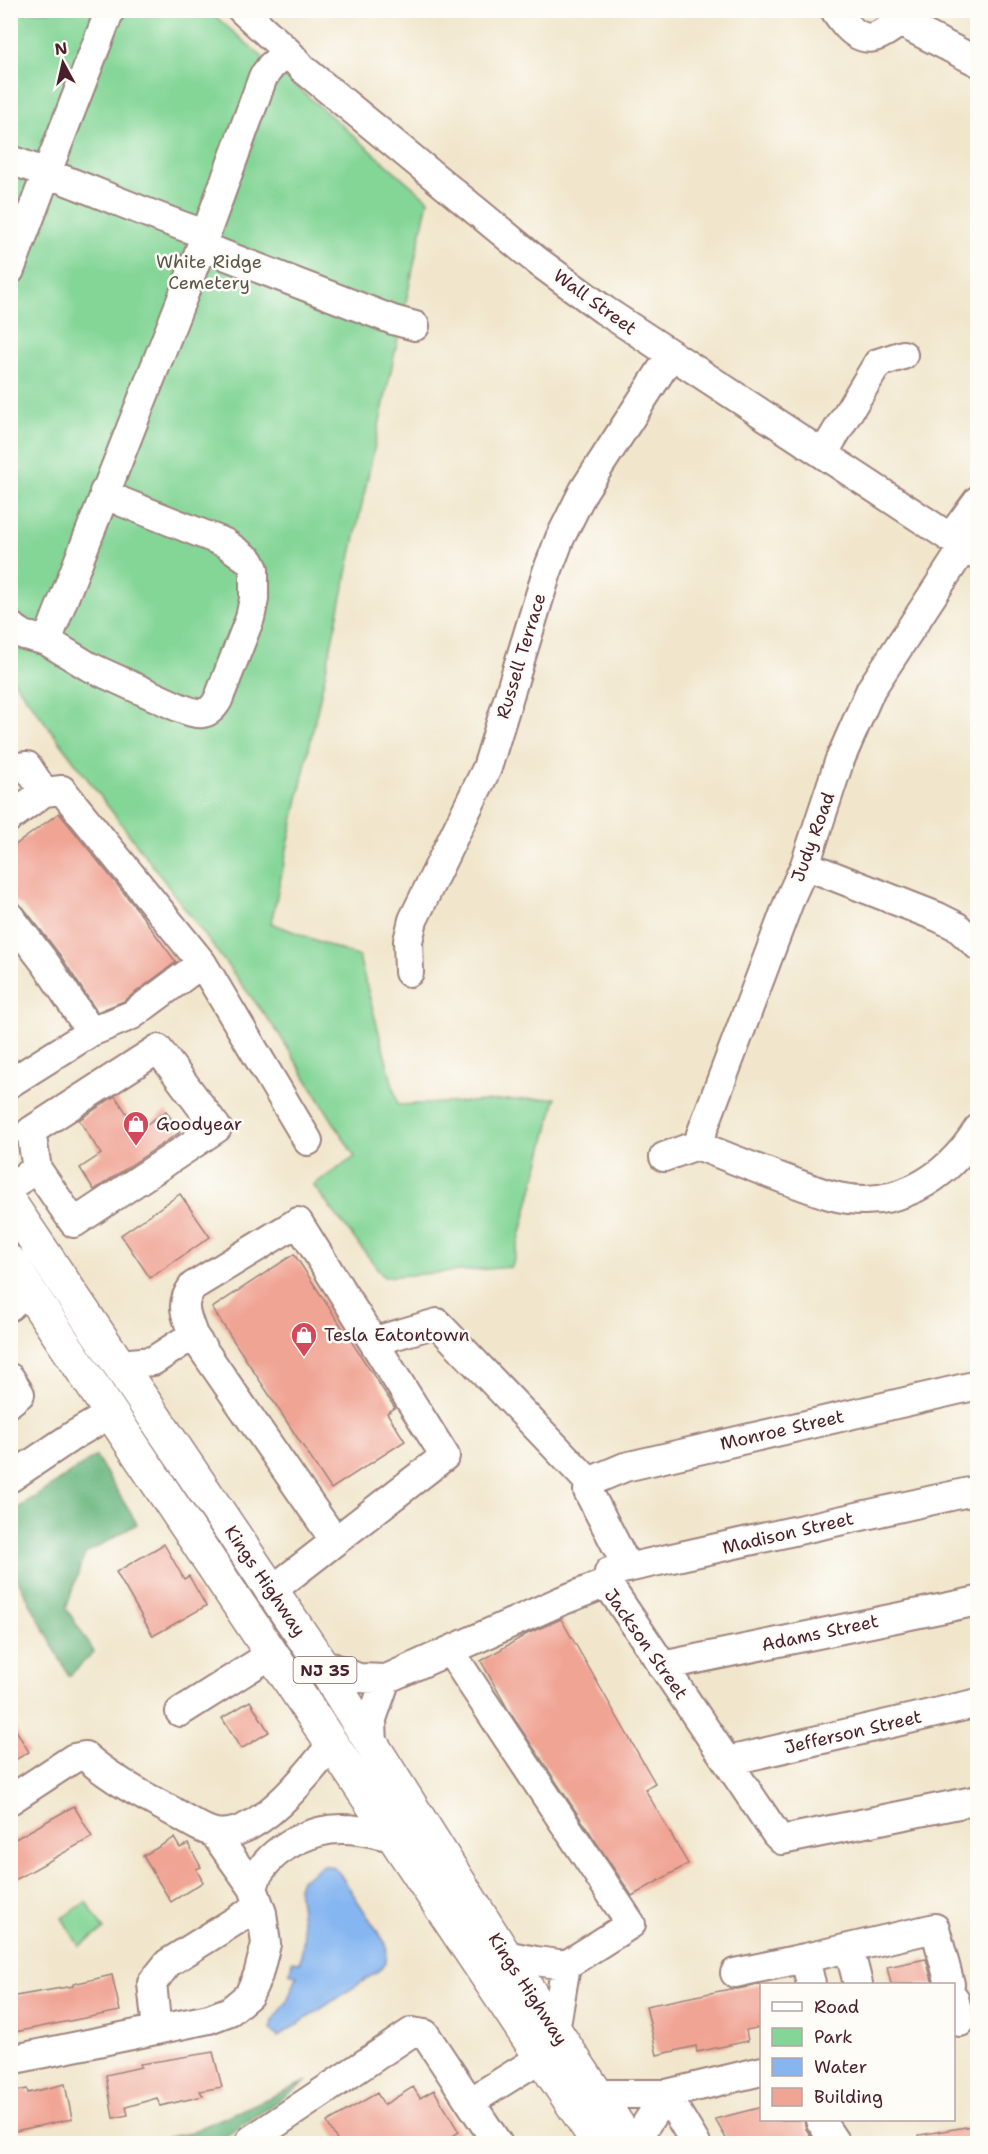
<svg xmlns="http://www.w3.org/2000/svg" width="988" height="2154" viewBox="0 0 988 2154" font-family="'Shantell Sans',sans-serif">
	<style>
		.green { fill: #84d697; stroke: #677a61; stroke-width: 1.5 }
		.forest { fill: #6bb780; stroke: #5a6b56; stroke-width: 1.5 }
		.water { fill: #85b6f1; stroke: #686a8e; stroke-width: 1.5 }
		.building { fill: #f0a494 }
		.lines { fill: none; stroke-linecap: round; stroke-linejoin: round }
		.minor-casing { stroke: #9e827c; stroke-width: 32 }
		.major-casing { stroke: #9e827c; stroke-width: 36 }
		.minor { stroke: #fff; stroke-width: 28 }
		.major { stroke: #fff; stroke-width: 33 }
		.labels { text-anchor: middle; stroke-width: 5; stroke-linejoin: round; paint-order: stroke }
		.shield { fill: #fdfcf7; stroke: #806168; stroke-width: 1.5 }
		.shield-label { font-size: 16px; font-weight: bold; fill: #4a1f2b }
		.park-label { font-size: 18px; fill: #5b564b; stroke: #fdfcf7 }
		.street-label { font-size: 18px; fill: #4a1f2b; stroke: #fdfcf7 }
		.poi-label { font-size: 18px; fill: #4a1f2b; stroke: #fdfcf7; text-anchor: start }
	</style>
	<rect width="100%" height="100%" fill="#fdfcf7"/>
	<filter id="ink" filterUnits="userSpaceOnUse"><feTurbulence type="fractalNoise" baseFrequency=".0167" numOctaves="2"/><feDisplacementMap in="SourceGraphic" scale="12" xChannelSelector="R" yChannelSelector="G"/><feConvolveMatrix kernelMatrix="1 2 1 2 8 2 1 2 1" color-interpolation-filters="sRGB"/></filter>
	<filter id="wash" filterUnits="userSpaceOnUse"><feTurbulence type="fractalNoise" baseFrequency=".008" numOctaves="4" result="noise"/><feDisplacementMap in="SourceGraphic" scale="24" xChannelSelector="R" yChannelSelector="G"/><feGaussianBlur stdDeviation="1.35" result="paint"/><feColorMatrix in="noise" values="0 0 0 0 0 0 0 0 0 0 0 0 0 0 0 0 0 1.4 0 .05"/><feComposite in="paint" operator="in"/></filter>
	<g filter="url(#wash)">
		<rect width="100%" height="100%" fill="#f1e6cc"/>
		<path class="green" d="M11,11H209L428,200L271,923L359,957L398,1105L556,1098L512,1267L384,1277L313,1185L355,1157L279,1034L11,677Z
			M86,1902L104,1930L79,1946L62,1918Z"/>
		<path class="forest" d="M96,1456L137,1524L85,1554L66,1608L94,1652L69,1676L11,1567V1513Z
			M307,2081L216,2143H145L191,2132Z"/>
		<path class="water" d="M323,1865L333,1867L340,1874L386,1944C388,1958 386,1963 377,1972L278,2037L271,2030L273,2021L287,2002L297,1976L290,1974L292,1961L300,1962L304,1938L298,1887L301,1880Z"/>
		<g id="blocks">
			<path class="building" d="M59,813L136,908L176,962L124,1001L97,1012L60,955L23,907L10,898V849Z
				M115,1096L138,1130L166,1111L180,1132L94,1190L80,1168L101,1154L79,1120Z
				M180,1194L210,1237L150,1278L121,1235Z
				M294,1254L395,1408L387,1413L405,1441L331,1489L212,1308Z
				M164,1544L184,1579L189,1576L206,1606L153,1636L116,1572Z
				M561,1619L655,1783L645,1789L688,1864L632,1896L509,1711L481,1661L527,1634Z
				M250,1701L269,1732L241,1749L222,1718Z
				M10,1720L29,1752L10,1763Z
				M74,1806L92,1837L10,1883V1842Z
				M174,1838L180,1848L188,1844L201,1867L196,1869L203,1882L171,1902L143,1856Z
				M926,1959L933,1984H891L887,1967Z
				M112,1975L120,2011L10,2033V1997L73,1986V1984Z
				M762,1984V2027L746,2030L748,2041L697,2052L696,2046L657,2055L646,2006L730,1989H738Z
				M213,2052L222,2087L200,2091L203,2096L160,2106L157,2098L126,2107L128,2115L113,2118L106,2075L141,2067L140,2064Z
				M65,2084L72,2119L10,2132V2093L27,2089L28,2093Z
				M413,2087L420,2098L434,2090L459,2132L448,2139L450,2144H339L327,2122L377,2093L384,2105Z
				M762,2107V2120H804L806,2129L816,2144H729L715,2119Z
				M978,2125V2144H920L919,2135Z"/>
		</g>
	</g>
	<g filter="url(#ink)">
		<use href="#blocks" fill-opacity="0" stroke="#9e827c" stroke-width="1.5"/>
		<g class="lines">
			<g class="minor-casing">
				<path id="minor" d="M242,10L288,52L302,68L536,260L604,310L978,556
					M835,10C838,16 843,21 847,26C867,47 880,36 900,22
					M895,10L900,22L978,62
					M10,160C76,182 139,212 205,234
					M201,246L393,320L415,326
					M10,270L47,172L110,10
					M823,454L878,363L903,355
					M950,538L978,500
					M10,626L24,635L47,641L88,666L178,707C196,714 207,719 218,700L250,618L254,599V569L250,561L225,543L122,502L104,492
					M47,641L183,296L263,77L271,66L288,52
					M10,768L27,766L44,792L10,817
					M44,792L62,790L202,963L132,1015L91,1032
					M805,865L938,917L956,926L978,946
					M10,917L46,964L91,1032L10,1083
					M202,963L308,1141
					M409,972L408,941L413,920L487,768L547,572L560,538L584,490L671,355
					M158,1049L217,1128L74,1223L37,1169L31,1131Z
					M697,1145L791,896L805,865L839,762L871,689L964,547
					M697,1145C727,1157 757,1169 787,1180C801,1185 816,1191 830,1195C893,1213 946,1180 978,1129
					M664,1157L697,1145
					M10,1186L37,1169
					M10,1306L28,1289
					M375,1341L437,1323L589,1482L588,1491L628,1568
					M119,1364L153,1361L193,1335
					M10,1378L20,1394L10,1402
					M10,1478L74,1435L110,1414
					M589,1482L625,1467L978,1385
					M607,1583L776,1834L782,1840L978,1800
					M607,1583L609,1572L978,1490
					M271,1591L445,1456L298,1222L193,1286C179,1305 186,1314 193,1335L335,1541
					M450,1651L631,1924L566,1965L536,1961L505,1955
					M320,1662L358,1678L386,1679L561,1601L607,1583
					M662,1666L978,1601
					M180,1712L272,1654
					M373,1748L372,1719L386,1679
					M728,1761L978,1703
					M10,1800L74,1758L85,1756C110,1778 141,1795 170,1810C183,1817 203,1831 216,1833C257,1840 309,1773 332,1744
					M253,1888C255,1882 257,1875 260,1871C277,1845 314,1828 344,1829C361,1829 378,1834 394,1837
					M735,1973L805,1958
					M811,1984L805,1958L849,1948
					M858,1984L849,1948L935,1928L950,1984
					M954,1998L960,2022
					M157,2030L152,1983L168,1963L259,1906
					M555,2031L566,1965
					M10,2060L209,2019L230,2011L249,1995L258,1975L266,1944L262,1913L253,1888L214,1833
					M597,2094H666L762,2071
					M666,2094L696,2144
					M470,2102L498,2144
					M820,2120L836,2144
					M251,2144V2140L412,2032L425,2034L470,2102L542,2057
					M633,2144L666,2094"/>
			</g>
			<g class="major-casing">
				<path id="major" d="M10,1203L320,1662L505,1955L630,2144
					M10,1262L599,2144"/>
			</g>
			<use href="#minor" class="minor"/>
			<use href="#major" class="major"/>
		</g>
	</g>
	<defs>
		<g id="shop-pin" transform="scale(1.35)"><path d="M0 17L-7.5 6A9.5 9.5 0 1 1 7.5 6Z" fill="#d1495b" stroke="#fdfcf7"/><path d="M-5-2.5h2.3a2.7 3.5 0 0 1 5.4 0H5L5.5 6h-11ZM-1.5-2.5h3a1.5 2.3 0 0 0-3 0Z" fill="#fff"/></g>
	</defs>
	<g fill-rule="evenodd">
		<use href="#shop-pin" x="136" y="1124"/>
		<use href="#shop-pin" x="304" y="1335"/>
	</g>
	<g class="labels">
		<rect class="shield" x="293.5" y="1657" width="63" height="26" rx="4.5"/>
		<g class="shield-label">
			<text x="325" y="1676">NJ 35</text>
		</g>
		<g class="park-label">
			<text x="209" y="268">White Ridge<tspan x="209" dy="21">Cemetery</tspan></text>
		</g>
		<g class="street-label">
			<text transform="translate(595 302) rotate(36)" y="6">Wall Street</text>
			<text transform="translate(521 656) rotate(-73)" y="6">Russell Terrace</text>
			<text transform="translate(813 837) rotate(-70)" y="6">Judy Road</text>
			<text transform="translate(782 1430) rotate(-13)" y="6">Monroe Street</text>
			<text transform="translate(788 1533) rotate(-13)" y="6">Madison Street</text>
			<text transform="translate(265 1581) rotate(56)" y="6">Kings Highway</text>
			<text transform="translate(820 1633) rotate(-12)" y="6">Adams Street</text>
			<text transform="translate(646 1644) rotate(55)" y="6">Jackson Street</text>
			<text transform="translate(853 1732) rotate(-13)" y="6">Jefferson Street</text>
			<text transform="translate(528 1989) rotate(57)" y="6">Kings Highway</text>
		</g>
		<g class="poi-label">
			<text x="156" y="1130">Goodyear</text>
			<text x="324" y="1341">Tesla Eatontown</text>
		</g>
	</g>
	<rect width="988" height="2154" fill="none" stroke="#fdfcf7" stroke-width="36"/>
	<rect x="760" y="1983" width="195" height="138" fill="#fdfcf7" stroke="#b5a4a5" stroke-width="1.5"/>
	<rect x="772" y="2002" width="30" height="9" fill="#ffffff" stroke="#b5a4a5" stroke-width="1.5"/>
	<text x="814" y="2013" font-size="18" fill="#4a1f2b">Road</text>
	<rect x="772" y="2028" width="30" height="18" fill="#84d697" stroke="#b5a4a5" stroke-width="1.5"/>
	<text x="814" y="2043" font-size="18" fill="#4a1f2b">Park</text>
	<rect x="772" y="2058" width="30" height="18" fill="#85b6f1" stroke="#b5a4a5" stroke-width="1.5"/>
	<text x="814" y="2073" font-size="18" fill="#4a1f2b">Water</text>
	<rect x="772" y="2088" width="30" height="18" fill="#f0a494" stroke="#b5a4a5" stroke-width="1.5"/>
	<text x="814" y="2103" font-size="18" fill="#4a1f2b">Building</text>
	<g transform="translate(63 63) rotate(352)" stroke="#fdfcf7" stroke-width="4.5" paint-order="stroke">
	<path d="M0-4.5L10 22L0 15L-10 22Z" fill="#4a1f2b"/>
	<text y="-9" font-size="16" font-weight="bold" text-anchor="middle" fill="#4a1f2b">N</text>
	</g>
</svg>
